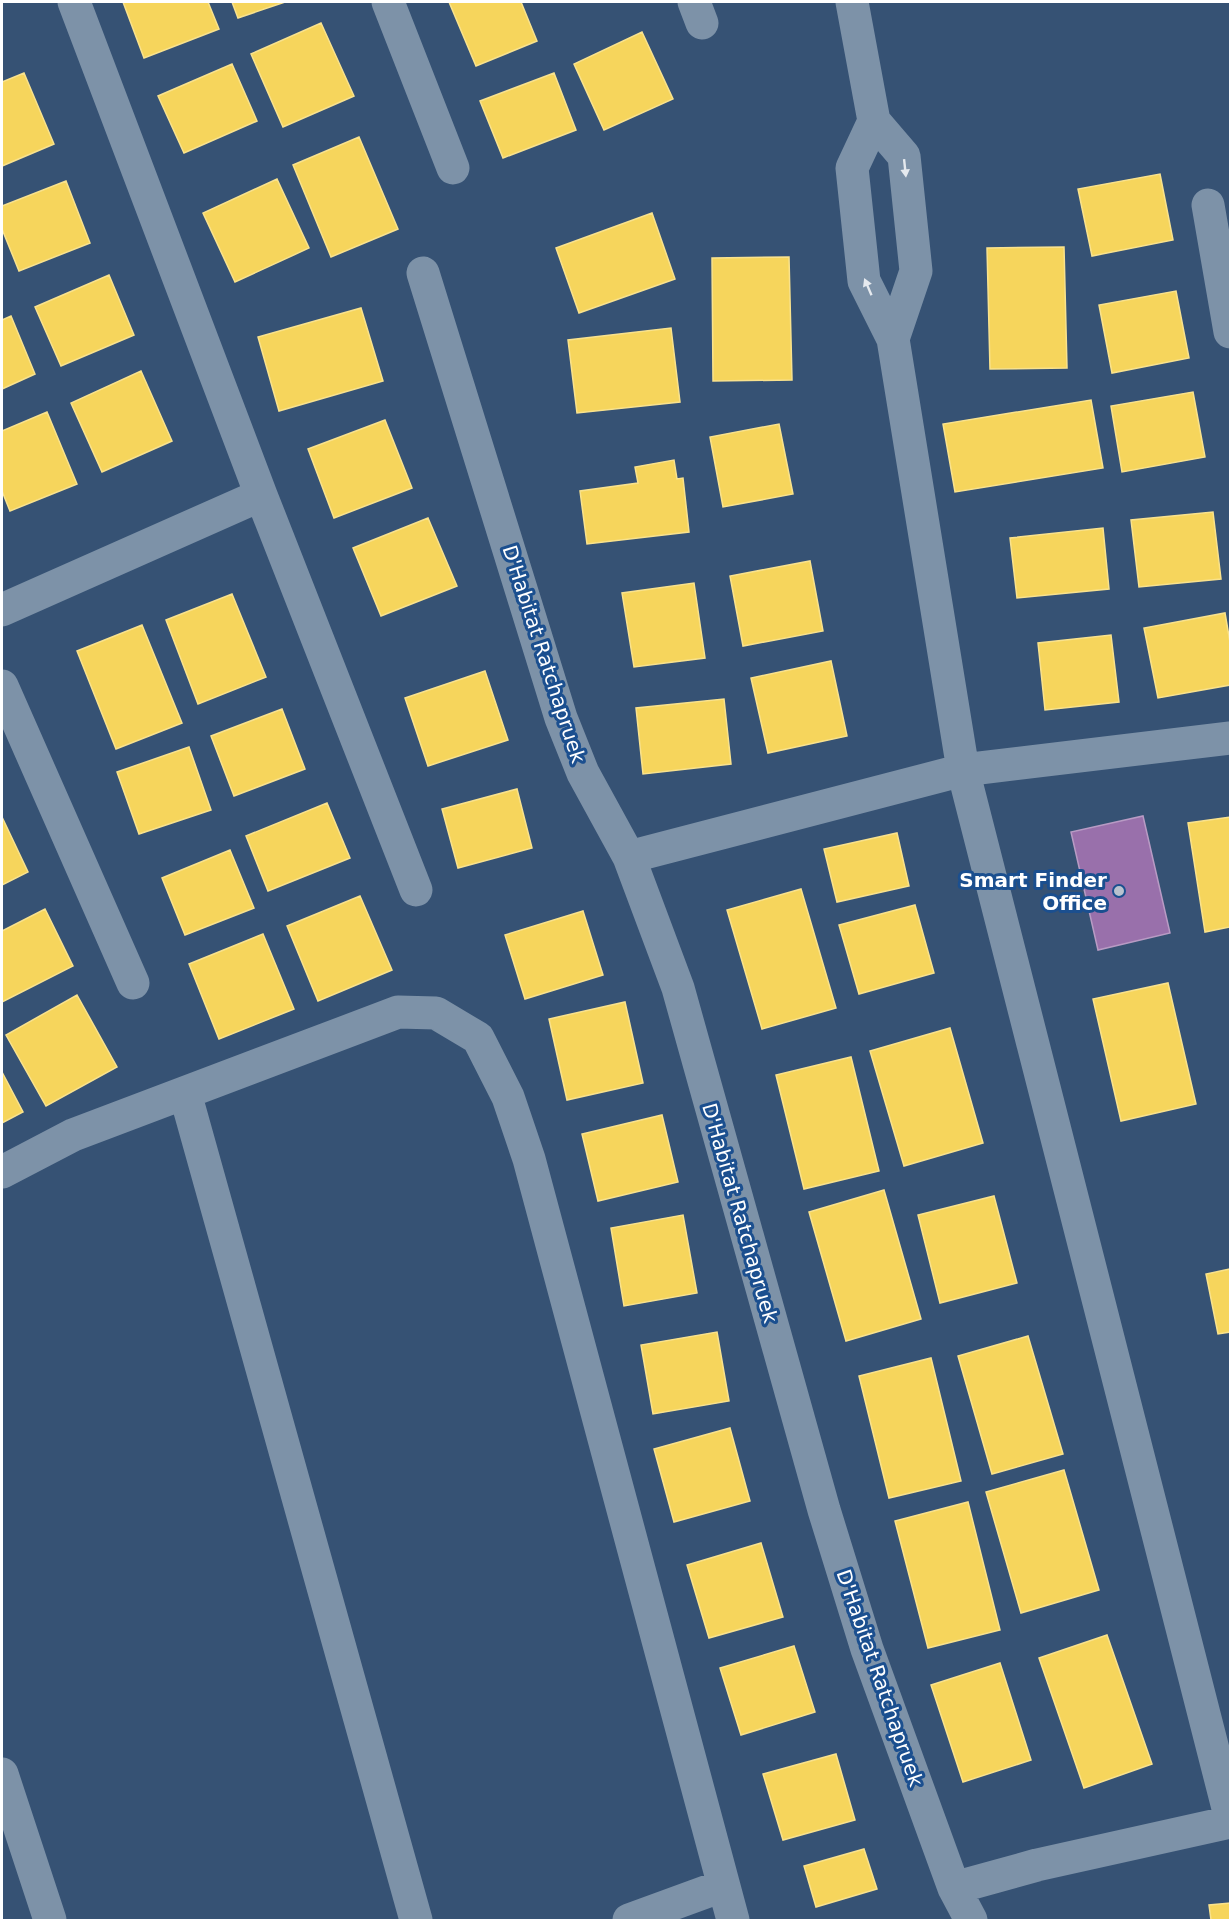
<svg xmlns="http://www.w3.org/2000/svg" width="1232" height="1922" viewBox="0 0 1232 1922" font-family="'DejaVu Sans',sans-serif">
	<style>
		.homes { fill: #f6d55c; stroke: #f9e28d; stroke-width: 1.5 }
		.offices { fill: #9970ab; stroke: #b89bc4; stroke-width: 1.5 }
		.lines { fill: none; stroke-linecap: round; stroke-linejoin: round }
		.street { stroke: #7d92a8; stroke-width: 33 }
		.oneway { fill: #e5e9ee }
		.poi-dot { fill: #b9c2ce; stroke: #1b4f8f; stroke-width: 2 }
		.labels { text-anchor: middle; stroke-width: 6; stroke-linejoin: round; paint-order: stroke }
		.street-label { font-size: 20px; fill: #fff; stroke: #1b4f8f }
		.poi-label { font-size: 20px; font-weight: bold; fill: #fff; stroke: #1b4f8f; text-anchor: end }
	</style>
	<rect width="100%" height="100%" fill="#365274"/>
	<path class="homes" d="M123,2H208L219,29L144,58Z
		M232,2H285L238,18Z
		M449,2H521L537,41L476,66Z
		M321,23L354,96L283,127L251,54Z
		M642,32L673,99L604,130L574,64Z
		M232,64L257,121L184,153L158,96Z
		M24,73L54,144L2,166V82Z
		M554,73L576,130L503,158L480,101Z
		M359,137L398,229L331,257L293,165Z
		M1160,174L1173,240L1092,256L1078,189Z
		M277,179L309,248L235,282L203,213Z
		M66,181L90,243L19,271L2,229V206Z
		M652,213L675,279L579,313L556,248Z
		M1064,247L1067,368L990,369L987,248Z
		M789,257L792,380L713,381L712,258Z
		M109,275L134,335L61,366L35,307Z
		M1176,291L1189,358L1112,373L1099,305Z
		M361,308L383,381L279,411L258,337Z
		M11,316L35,374L2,389V320Z
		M671,328L680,402L577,413L568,340Z
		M141,371L172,441L102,472L71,403Z
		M1193,392L1205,457L1122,472L1111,406Z
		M1091,400L1103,468L955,492L943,424Z
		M47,412L77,484L10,511L2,491V431Z
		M385,420L412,488L334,518L308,449Z
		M779,424L793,494L723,507L710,437Z
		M674,460L677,479L683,478L689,532L587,544L580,491L638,483L635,467Z
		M1213,512L1221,579L1139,587L1131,520Z
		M428,518L457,586L381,616L353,548Z
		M1103,528L1109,589L1017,598L1010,538Z
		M810,561L823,631L743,646L730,576Z
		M694,583L705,658L634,667L622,593Z
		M232,594L266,677L198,704L166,620Z
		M1225,613L1230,642V685L1158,698L1144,628Z
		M142,625L182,723L116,749L77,651Z
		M1111,635L1119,702L1045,710L1038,643Z
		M831,661L847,736L768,753L751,678Z
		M485,671L508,740L428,766L405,698Z
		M724,699L731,764L643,774L636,708Z
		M282,709L305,769L234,796L211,736Z
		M189,747L211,810L139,834L117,772Z
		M517,789L532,848L458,868L442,809Z
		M327,803L350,858L268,891L246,836Z
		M2,817L28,872L2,885Z
		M1230,817V927L1205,932L1188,823Z
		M897,833L909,886L837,902L824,849Z
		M230,850L254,908L185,935L162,878Z
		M801,889L836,1008L762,1029L727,910Z
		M360,896L392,970L318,1001L287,926Z
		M915,905L934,973L859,994L839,925Z
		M45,909L73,966L2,1002V931Z
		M583,911L603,975L525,999L505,935Z
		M263,934L294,1009L219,1039L189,964Z
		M1168,983L1196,1104L1121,1121L1093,999Z
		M77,995L117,1067L46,1106L6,1035Z
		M625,1002L643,1083L567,1100L549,1019Z
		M950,1028L983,1143L904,1166L870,1051Z
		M851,1057L879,1171L804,1189L776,1075Z
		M2,1072L23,1112L2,1123Z
		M662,1115L678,1182L598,1201L582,1134Z
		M884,1190L921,1319L846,1341L809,1212Z
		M994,1196L1017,1283L940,1303L918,1215Z
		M683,1215L697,1293L624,1306L611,1228Z
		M1230,1269V1332L1218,1334L1206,1274Z
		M717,1332L729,1401L653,1414L641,1345Z
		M1028,1336L1063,1454L992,1474L958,1356Z
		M931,1358L961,1481L889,1498L859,1376Z
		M730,1428L750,1501L674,1522L654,1449Z
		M1064,1470L1099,1590L1021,1613L986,1492Z
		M968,1502L1000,1630L928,1648L895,1521Z
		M761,1543L783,1617L709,1638L687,1565Z
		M1107,1635L1152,1764L1084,1788L1039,1658Z
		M794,1646L815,1712L741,1735L720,1668Z
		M1000,1663L1031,1760L963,1782L931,1685Z
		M836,1754L855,1820L783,1840L763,1774Z
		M864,1849L877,1889L816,1907L804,1866Z
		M1230,1903V1920H1211L1209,1905Z"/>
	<path class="offices" d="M1143,816L1170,933L1098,950L1071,832Z"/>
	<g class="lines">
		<path class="street" d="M74,2L261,495L416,890
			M388,2L453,168
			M694,2L702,23
			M852,2L874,121L852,168L864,281L893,339L963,770L1230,1816
			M874,121L904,156L916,271L893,339
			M1208,205L1230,332
			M423,273L561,718L583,773L629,857L678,988L824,1510L867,1649L954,1888L971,1920
			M2,610L261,495
			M2,686L133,983
			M629,857L963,770L1230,738
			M185,1093L416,1920
			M2,1172L73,1135L398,1012L436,1013L478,1038L508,1097L529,1159L733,1920
			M2,1774L50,1920
			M954,1888L1037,1865L1230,1822
			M629,1920L722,1886"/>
	</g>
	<defs><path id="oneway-solid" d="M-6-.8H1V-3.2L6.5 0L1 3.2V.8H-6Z" transform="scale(1.5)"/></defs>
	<g class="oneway">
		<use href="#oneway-solid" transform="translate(905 168) rotate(84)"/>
		<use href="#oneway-solid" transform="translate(868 287) rotate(-113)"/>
	</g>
	<circle class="poi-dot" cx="1119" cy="891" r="6"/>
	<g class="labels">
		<g class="street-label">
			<text transform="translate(544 654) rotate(72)" y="7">D'Habitat Ratchapruek</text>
			<text transform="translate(740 1213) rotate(74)" y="7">D'Habitat Ratchapruek</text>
			<text transform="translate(880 1678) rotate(71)" y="7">D'Habitat Ratchapruek</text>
		</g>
		<g class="poi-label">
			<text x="1107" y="887">Smart Finder<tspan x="1107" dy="23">Office</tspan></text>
		</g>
	</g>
	<rect width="1232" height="1922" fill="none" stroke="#ffffff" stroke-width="6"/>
</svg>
